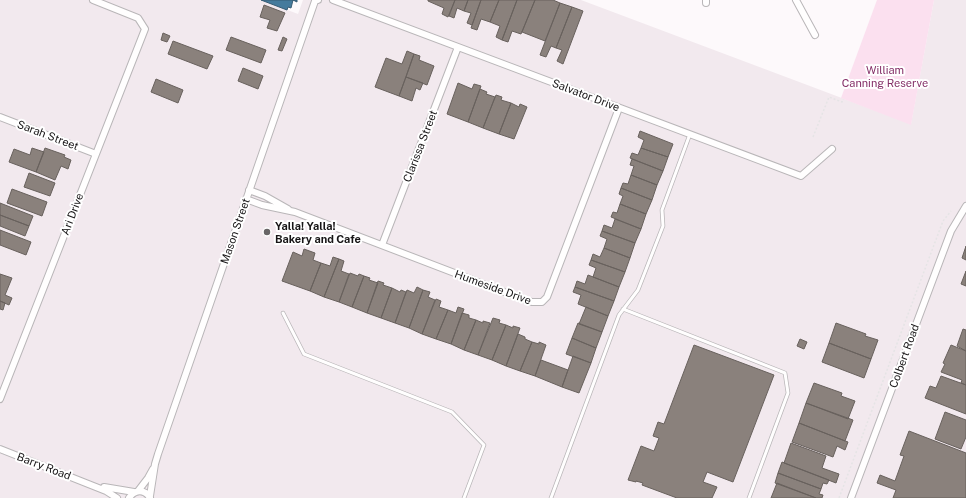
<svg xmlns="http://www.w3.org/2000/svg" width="966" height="498" viewBox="0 0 966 498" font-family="'Public Sans',sans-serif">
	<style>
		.built { fill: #f2e9ee }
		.green { fill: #fbe0ef }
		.public { fill: #457b9d; stroke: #375c74 }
		.industry { fill: #8a817c; stroke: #68615d }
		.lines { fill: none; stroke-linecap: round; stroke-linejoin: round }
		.lane-casing { stroke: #b9b6b8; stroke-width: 4.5 }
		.street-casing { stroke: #b9b6b8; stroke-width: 8 }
		.path { stroke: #e5e4e5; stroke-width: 1.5; stroke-dasharray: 2 2; stroke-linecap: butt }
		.lane { stroke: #fffefe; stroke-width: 3 }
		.street { stroke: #fffefe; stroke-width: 6 }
		.poi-dot { fill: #686566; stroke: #fff; stroke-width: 1.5 }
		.labels { text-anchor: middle; stroke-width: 4; stroke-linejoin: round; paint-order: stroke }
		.park-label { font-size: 11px; fill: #842f67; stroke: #fff }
		.street-label { font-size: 11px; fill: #171516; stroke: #fff }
		.poi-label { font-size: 11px; font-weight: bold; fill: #171516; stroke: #fff; text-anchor: start }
	</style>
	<rect width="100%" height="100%" fill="#fdf9fb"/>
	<path class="built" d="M0,0H261L298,14L303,0H581L911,124L934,0H966V498H0Z"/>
	<path class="green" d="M877,0H934L911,125L841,98Z"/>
	<path class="public" d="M261,0H297V2L293,0L291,8L288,7L287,10Z"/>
	<path class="industry" d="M428,0H455L448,17L442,14L444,8L428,1Z
		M455,0H468L464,11L457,8L454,18L449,16Z
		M468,0H481L472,25L467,23L471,13L464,11Z
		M481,0H499L490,22L481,19L477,30L471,28Z
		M499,0H517L502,40L496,37L500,26L490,22Z
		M517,0H535L521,34L512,31L508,42L502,40Z
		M535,0H553L560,3L545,41L522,32Z
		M560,3L572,7L556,48L551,46L546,57L540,55Z
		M264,5L285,13L277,31L267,28L270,20L260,17Z
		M572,7L583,11L563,64L557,61L562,50L556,48Z
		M163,33L170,36L167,42L161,40Z
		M231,37L266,50L261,63L226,50Z
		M283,37L287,39L282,51L278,50Z
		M173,41L213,56L207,69L168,54Z
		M407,51L414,54L399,96L375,87L386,58L402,64Z
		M414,54L420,56L419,60L434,66L427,85L406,77Z
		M243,68L263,76L258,89L238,81Z
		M406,77L423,83L420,90L416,88L412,101L399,96Z
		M156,79L183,90L178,103L151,92Z
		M458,83L472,89L474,84L481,86L468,122L447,114Z
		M480,89L487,92L486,94L495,97L483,128L468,122Z
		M496,95L502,97L501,100L511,103L499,134L483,128Z
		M511,103L519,107L520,104L527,107L514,139L499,134Z
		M640,131L673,144L668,157L641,148L644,140L638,137Z
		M32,148L44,152L36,172L9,162L14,149L30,155Z
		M45,148L65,155L64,157L71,160L68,169L61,166L55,180L36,172Z
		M641,148L668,157L663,171L630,158L632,153L638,155Z
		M632,159L663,171L657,185L631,175L634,166L630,165Z
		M29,173L55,183L50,196L24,187Z
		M631,175L657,185L652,200L621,188L623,183L628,184Z
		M621,188L652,200L646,214L620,204L623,196L619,194Z
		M12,189L47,202L42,216L7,203Z
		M0,203L33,216L29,226L0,215Z
		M620,204L646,214L641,229L611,217L613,212L617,213Z
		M0,215L29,226L25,236L0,226Z
		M615,219L641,229L635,243L602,231L604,225L612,228Z
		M0,230L31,242L26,255L0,245Z
		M602,231L635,243L630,258L604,248L607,239L600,236Z
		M966,246V260L962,258Z
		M604,248L630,258L625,272L591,260L593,254L600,257Z
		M304,249L315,253L313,260L321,263L310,291L282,281L293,252L302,256Z
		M333,257L339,259L324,297L310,291L321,263L330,266Z
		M339,259L344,261L341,271L349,274L339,302L324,297Z
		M591,260L625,272L619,287L593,277L596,268L589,265Z
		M966,271V286L961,284Z
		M350,273L358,276L359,274L364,276L352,307L339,302Z
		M0,274L12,278L5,295L12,298L9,305L0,301Z
		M588,275L619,287L614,301L575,287L577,281L585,284Z
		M364,276L370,278L369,280L378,283L367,313L352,307Z
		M378,281L384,283L383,285L392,288L381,318L367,313Z
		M417,287L423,290L409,328L395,323L407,290L414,293Z
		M575,287L614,301L608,316L578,304L581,295L573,292Z
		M392,288L400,292L401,290L406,292L395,323L381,318Z
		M423,290L430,292L428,297L435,300L422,334L409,328Z
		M436,299L441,301L439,307L448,310L436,339L422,334Z
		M0,301L5,303L3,310L0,309Z
		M458,307L464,309L451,344L436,339L448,310L456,313Z
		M586,307L608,316L602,332L579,324Z
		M462,313L469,315V318L476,320L464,350L451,344Z
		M493,318L500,320L499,323L506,325L492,360L478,355Z
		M476,320L483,323V321L490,323L478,355L464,350Z
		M578,323L602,332L596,348L572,338Z
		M836,323L866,334L865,336L878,340L871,359L829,343Z
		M506,325L513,328V326L520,328L506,366L492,360Z
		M963,329L966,330V351L957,346Z
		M518,334L525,337V339L532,342L520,371L506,366Z
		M572,338L596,348L591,363L566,354Z
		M800,339L807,342L804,349L797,346Z
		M532,342L539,344V342L546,345L535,376L520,371Z
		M829,343L871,359L864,378L822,362Z
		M694,345L774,375L733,482L707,472L703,482L717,487L712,498H677L642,485L643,483L636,481V482L628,480L641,446L654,451L659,438L653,436L658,422L664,424Z
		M951,345L966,351V385L961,383L962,380L941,372L945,364L943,363Z
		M573,356L591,363L579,393L562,387Z
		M541,360L568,370L562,387L535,376Z
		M941,376L966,385V414L925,398L930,386L936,388Z
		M814,383L842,393L841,396L855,401L848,419L806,403Z
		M806,403L853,420L845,441L799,423Z
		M945,412L966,420V437L961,449L935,439Z
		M799,423L848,442L845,450L837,446L833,457L792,442Z
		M909,431L966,453V498H893L896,490L877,483L880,475L895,481L904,456L900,455Z
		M791,443L826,456L822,468L839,474L836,483L784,463Z
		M782,462L829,480L827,484L823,483L821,489L778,473Z
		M778,473L821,489L819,494L823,495L822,498H816L775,483Z
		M777,483L816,498H771Z"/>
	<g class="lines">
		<g class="lane-casing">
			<path id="lane" d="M623,309L785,373L788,393L749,498
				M283,313L304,354L452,412L484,445L464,498
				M551,498L619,315L638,290L663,226L662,210L690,134"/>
		</g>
		<g class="street-casing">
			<path id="street" d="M333,0L801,176L832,149
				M706,0V3
				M796,0L815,35
				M0,117L96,154
				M249,190L265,196L288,209
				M246,199L262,205L295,212L520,298L532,302H542L547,297L619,108
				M382,245L458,47
				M0,399L145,29L138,18L93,0
				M0,449L106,491L117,498
				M104,487L134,492
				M138,491L148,478L153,469
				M150,496L155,464L158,454L315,1L318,0
				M129,498C135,489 145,489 150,498
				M851,498L951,231L966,206"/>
		</g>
		<path class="path" d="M813,137L829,97L842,102L843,99
			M839,498L943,221L951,211"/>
		<use href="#lane" class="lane"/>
		<use href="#street" class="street"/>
	</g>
	<circle class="poi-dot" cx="267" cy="232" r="4"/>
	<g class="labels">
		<g class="park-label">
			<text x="885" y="74">William<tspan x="885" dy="13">Canning Reserve</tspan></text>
		</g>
		<g class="street-label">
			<text transform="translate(586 95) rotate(21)" y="4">Salvator Drive</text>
			<text transform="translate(48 135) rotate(21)" y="4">Sarah Street</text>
			<text transform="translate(420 146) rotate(-69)" y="4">Clarissa Street</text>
			<text transform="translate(72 214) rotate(-69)" y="4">Ari Drive</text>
			<text transform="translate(235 231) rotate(-71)" y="4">Mason Street</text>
			<text transform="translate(493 287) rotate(20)" y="4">Humeside Drive</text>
			<text transform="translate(904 356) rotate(-70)" y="4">Colbert Road</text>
			<text transform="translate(44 466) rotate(21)" y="4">Barry Road</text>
		</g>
		<g class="poi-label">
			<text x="275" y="230">Yalla! Yalla!<tspan x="275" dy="13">Bakery and Cafe</tspan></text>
		</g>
	</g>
</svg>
